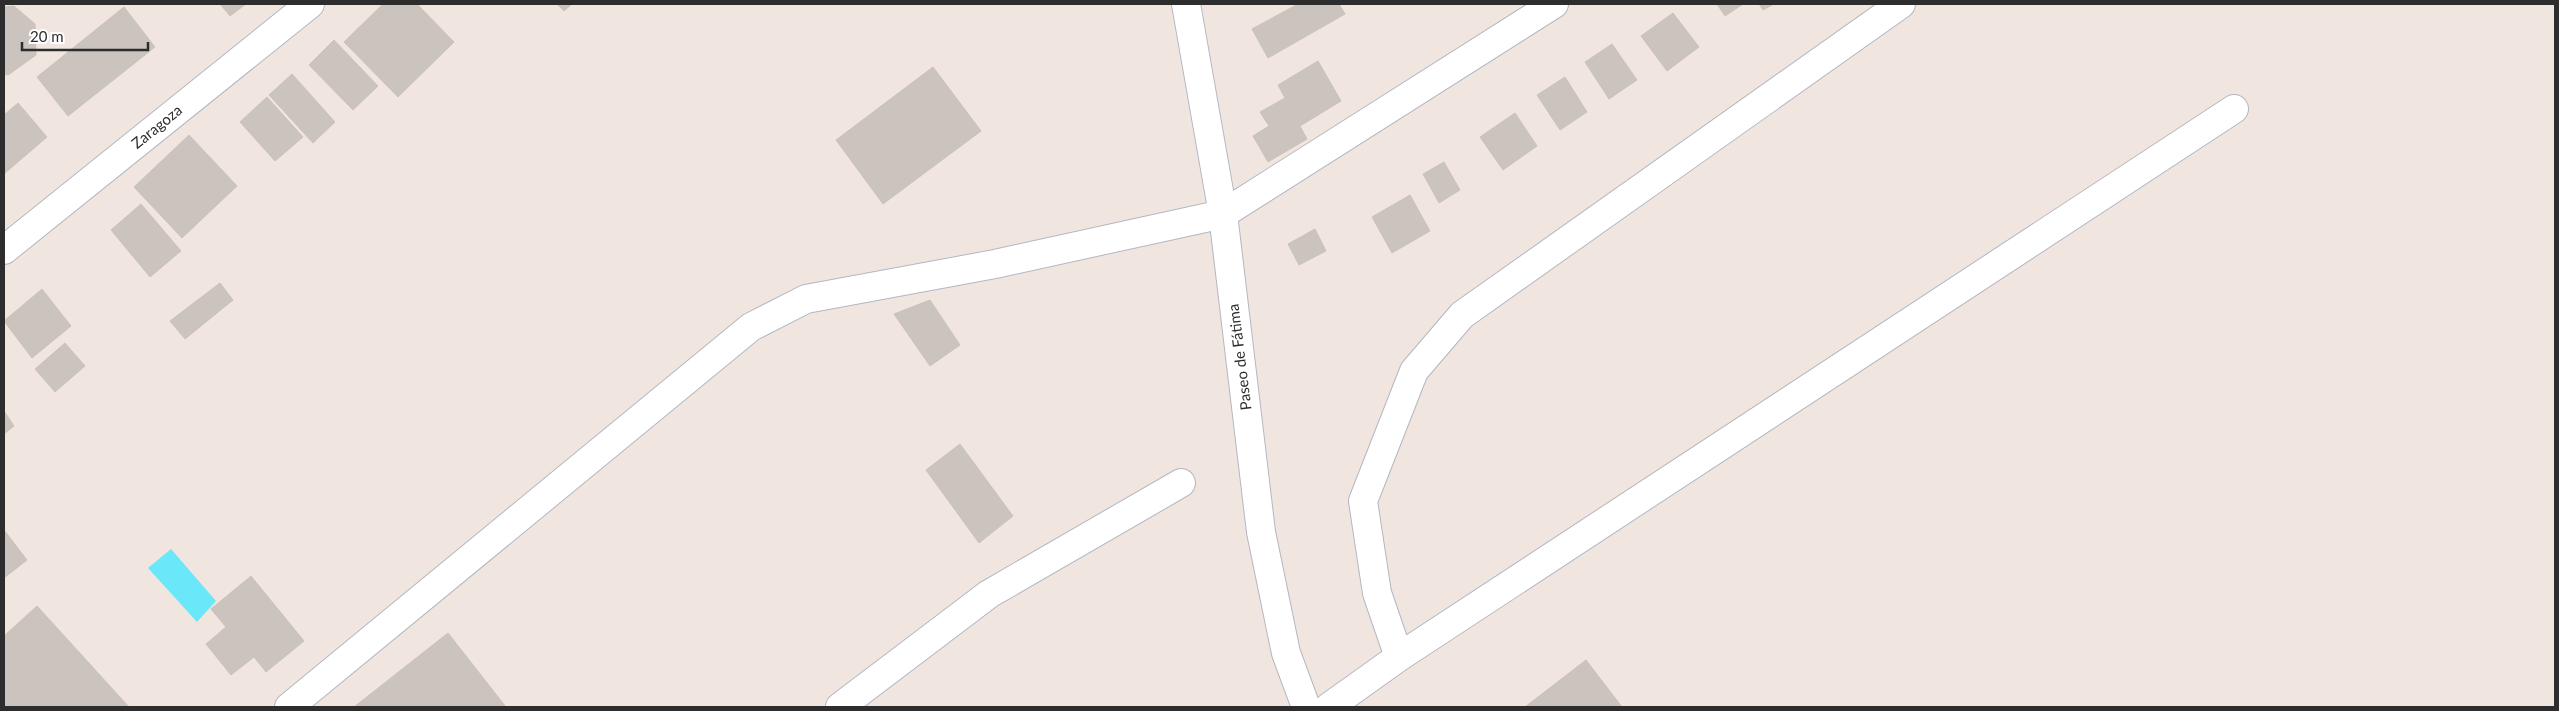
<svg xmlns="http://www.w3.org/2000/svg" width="2559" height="711" viewBox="0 0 2559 711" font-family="Lato,sans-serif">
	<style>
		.water { fill: #6ae8fa }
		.building { fill: #cbc3be; stroke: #ccc2b8 }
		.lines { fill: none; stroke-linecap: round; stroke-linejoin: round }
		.minor-casing { stroke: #b3b7c2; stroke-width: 30 }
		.minor { stroke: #fff; stroke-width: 28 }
		.labels { text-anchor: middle; stroke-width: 4; stroke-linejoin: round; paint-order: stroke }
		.street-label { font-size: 15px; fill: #2d2d2d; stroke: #fff }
	</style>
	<rect width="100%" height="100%" fill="#f0e6df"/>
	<path class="water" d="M171,549L216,601L197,622L148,568Z"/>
	<path class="building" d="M220,4H246L230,16Z
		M383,4H417L454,42L398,97L344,42Z
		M557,4H572L564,11Z
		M1298,4H1339L1345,14L1268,58L1252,29Z
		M1717,4H1743L1725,16Z
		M1759,4H1774L1763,10Z
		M14,6L35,24L36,55L8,75L4,74V7Z
		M124,7L155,47L68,116L37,77Z
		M1673,13L1699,47L1667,71L1641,36Z
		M334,40L378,86L353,110L309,65Z
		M1612,44L1637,80L1609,99L1585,62Z
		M1318,61L1341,101L1300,126L1307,139L1268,162L1253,136L1269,126L1260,112L1285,98L1278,85Z
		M933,67L981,131L883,204L836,140Z
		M292,74L335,122L313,143L269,95Z
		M1565,77L1587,112L1560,130L1537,95Z
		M267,97L303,137L275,161L240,122Z
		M18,103L47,137L5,173L4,115Z
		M1515,113L1537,146L1503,170L1480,137Z
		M189,135L237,186L182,238L134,187Z
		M1444,162L1460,190L1439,203L1423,174Z
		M1410,195L1430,231L1392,253L1372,217Z
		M141,204L181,251L150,277L111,230Z
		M1315,229L1326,251L1299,265L1288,244Z
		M220,283L233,300L185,339L170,321Z
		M42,289L71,326L32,358L4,321Z
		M930,300L960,345L930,366L894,314Z
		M65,343L85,366L55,392L35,369Z
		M4,411L14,426L4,434Z
		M960,444L1013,516L979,543L926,470Z
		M4,530L27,560L4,578Z
		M251,576L304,641L266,672L254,657L231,675L206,644L226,627L211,609Z
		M37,606L129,707H4V636Z
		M448,633L506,707H354Z
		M1586,660L1622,707H1525Z"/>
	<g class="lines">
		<g class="minor-casing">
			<path id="minor" d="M1186,4L1223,214L1261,532L1286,653L1306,707
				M4,250L310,4
				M1399,657L1377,593L1363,501L1414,371L1462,315L1901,4
				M289,707L751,327L806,299L995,264L1223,214L1554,4
				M840,707L989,594L1181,483
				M1329,707L1399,657L2234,109"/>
		</g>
		<use href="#minor" class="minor"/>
	</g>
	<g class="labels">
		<g class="street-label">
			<text transform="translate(157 127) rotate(-39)" y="5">Zaragoza</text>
			<text transform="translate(1240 357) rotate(-97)" y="5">Paseo de Fátima</text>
		</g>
	</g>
	<rect width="2559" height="711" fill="none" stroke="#2d2d2d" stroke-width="10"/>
	<path d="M22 42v8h126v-8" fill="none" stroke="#2d2d2d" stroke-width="2.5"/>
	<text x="30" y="42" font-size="15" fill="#2d2d2d" stroke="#ffffff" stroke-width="4" paint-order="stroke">20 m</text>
</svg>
